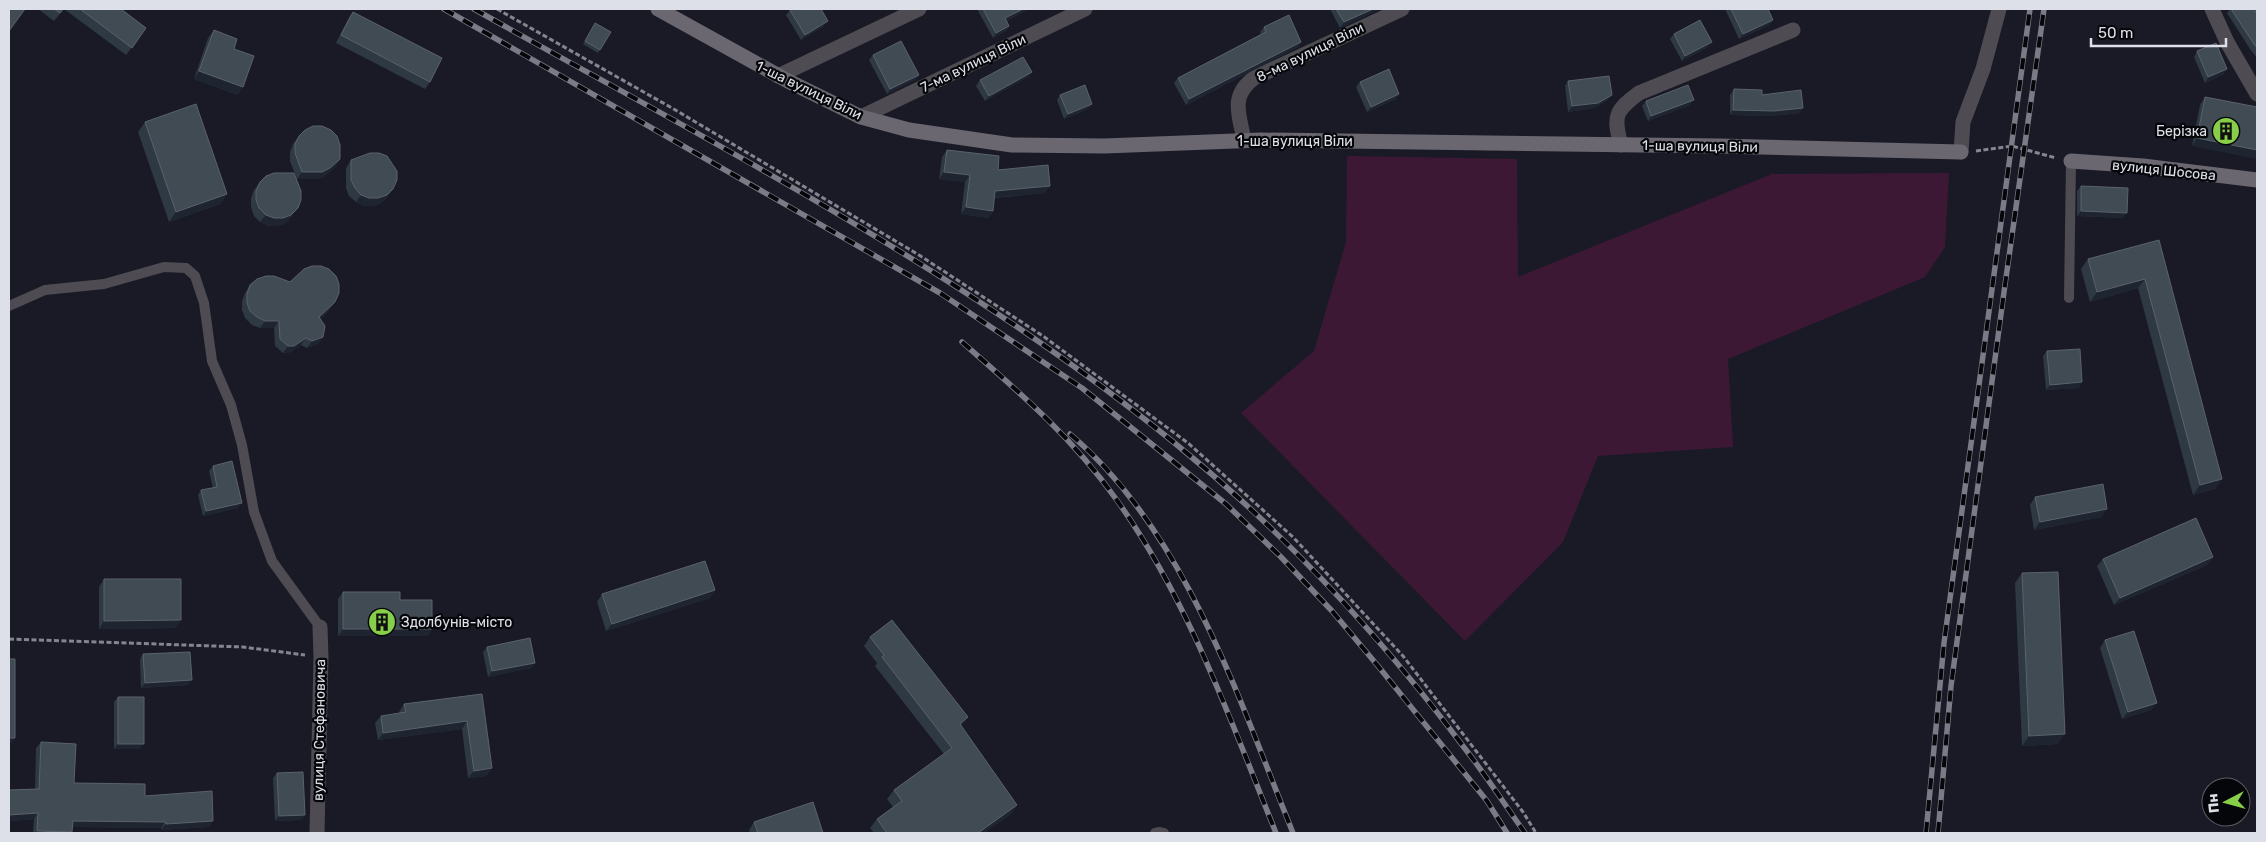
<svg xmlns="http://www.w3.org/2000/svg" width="2266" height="842" viewBox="0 0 2266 842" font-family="Rubik,sans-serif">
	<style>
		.green { fill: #3d1835 }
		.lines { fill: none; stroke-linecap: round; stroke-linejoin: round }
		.path { stroke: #83858f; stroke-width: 3; stroke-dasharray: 5 2.5; stroke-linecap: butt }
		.lane { stroke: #4e4c52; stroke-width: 10 }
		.street { stroke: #4e4c52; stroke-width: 15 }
		.secondary { stroke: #6b6771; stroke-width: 15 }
		.rail-casing { stroke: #7a7b86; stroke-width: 5.5 }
		.rail { stroke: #05060a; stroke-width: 4; stroke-dasharray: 11; stroke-linecap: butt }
		.wall { fill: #2e3943 }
		.shaded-wall { fill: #1e2530 }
		.building { fill: #414b54; stroke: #5a626c }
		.labels { text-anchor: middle; stroke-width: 4.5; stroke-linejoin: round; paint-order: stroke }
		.street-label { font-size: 14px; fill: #dee0e9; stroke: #05060a }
		.poi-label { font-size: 14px; fill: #dee0e9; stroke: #05060a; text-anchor: end }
	</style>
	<rect width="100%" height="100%" fill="#191a26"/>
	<path class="green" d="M1347,156L1517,159L1518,277L1772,174L1949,173L1945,247L1925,277L1728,359L1733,447L1598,456L1563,542L1465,641L1241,413L1314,351L1346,242Z"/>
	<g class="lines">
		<path class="path" d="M497,9L672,108L919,255L1043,336L1188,443L1293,537L1403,656L1523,812L1536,833
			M1976,151L2012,146L2056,158
			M9,639L243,647L305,655"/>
		<path class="lane" d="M2069,298L2071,161
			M9,306L45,290L104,284L164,267L186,268L195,276L204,303L212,361L231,405L242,445L254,512L272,561L320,627
			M1155,833L1160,832L1164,833"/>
		<path class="street" d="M2212,9L2227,42L2257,94
			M778,76L919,9
			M861,117L1085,9
			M1244,140C1239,114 1230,96 1254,78L1402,9
			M1621,145C1613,116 1615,111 1639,93L1793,30
			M1961,152L1963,122L1983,69L1999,9
			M317,833L321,657L320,627"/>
		<path class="secondary" d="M658,9L788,81L861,117L909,130L1012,145L1104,146L1261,140L1719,146L1961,152
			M2071,161L2143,166L2257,180"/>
		<g class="rail-casing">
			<path id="rail" d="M444,9L940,293L1082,388L1226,504L1281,557L1332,611L1378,666L1487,801L1507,833
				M474,9C714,144 963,271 1177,445C1285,533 1383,639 1466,750C1487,777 1505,805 1525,833
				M962,342C1018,391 1072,437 1116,499C1188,599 1230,719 1276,833
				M1070,434C1185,531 1238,697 1293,833
				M1926,833L1944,643L2030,9
				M1938,833L1951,686L2004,292L2044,9"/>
		</g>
		<use href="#rail" class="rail"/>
	</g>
	<path class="wall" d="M38,9H64L54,21Z
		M64,9H121L146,28L126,55Z
		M977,9H1029L1006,21L1009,26L1006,31L993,38Z
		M1330,9H1380L1340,28Z
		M1725,9H1768L1773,20L1769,25L1739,39Z
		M2230,9H2254L2257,14V58L2250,49L2227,13Z
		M790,10L824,26L801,40L786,15Z
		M353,12L430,82L425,89L336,43L348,19Z
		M595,23L611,32L598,53L583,44Z
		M1264,27L1301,42L1298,47L1186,105L1174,83L1178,78L1261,34L1260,32Z
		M214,30L234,49L238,95L194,79L208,38Z
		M1674,34L1708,47L1682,61L1670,39Z
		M2197,51L2224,74L2205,83L2194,57Z
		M873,55L919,75L915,80L887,94L869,60Z
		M1032,72L1028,77L985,101L976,86L980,80Z
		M1568,81L1608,100L1594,108L1568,112L1565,86Z
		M1360,82L1396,99L1367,112L1356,87Z
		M1734,89L1762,95L1800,113L1770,116L1730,115V95Z
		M1060,95L1088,109L1064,119L1057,100Z
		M2205,97L2257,107L2192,146L2200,105Z
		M1646,101L1690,105L1648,121L1642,106Z
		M145,122L227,194L220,204L169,222L138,132Z
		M299,136L340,159L335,167L325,176L317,179H297L290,161V152L293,144Z
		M947,150L998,170L1045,193L994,198L993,211L988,218L961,214L965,182L939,179L942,157Z
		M351,160L388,196L381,203L373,206H364L356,202L349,196L346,188V168Z
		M260,182L292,216L286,223L278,226H269L260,222L254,216L251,207V198L254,190Z
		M2081,186L2123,218L2077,216V191Z
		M2159,240L2222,479L2215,489L2193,495L2138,288L2090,302L2081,269L2088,259Z
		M250,285L335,302L330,309L320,319L323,337L318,344L307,348L301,345L289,353H283L275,346L274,328H260L252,325L245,318L242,310V301L245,293Z
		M2047,351L2079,388L2046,390L2043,356Z
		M213,466L238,508L203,516L198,495L201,490L213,488L209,471Z
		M2035,497L2102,517L2034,530L2030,505Z
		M2213,557L2207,565L2114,605L2097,566L2103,559Z
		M2022,573L2058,744L2022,746L2015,583Z
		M104,579L176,628L99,629V587Z
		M715,590L710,598L606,631L597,602L602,594Z
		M343,592L400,600L432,629L427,636H338V599Z
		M870,637L961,727L1017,805L1011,814L984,833H874L870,828L877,819L893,807L887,799L894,790L944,754L875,666L877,663L864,646Z
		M2105,640L2157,703L2151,710L2122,719L2100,648Z
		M487,647L535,663L531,668L488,677L483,652Z
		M143,654L188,685L141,688L140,659Z
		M482,694L492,768L486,776L468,778L462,729L378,740L375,723L381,716L399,713V712L404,704Z
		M118,697L140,749H114V702Z
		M41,742L74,783L145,796L209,827L161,830V828L72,827L71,833H33L34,819L9,821V790L35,789L36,748Z
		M277,773L305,815L301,820L275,821L273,778Z
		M754,822L823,833H750L749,830Z"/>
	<path class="shaded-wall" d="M1023,9H1029L1001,23L1005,18Z
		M1373,9H1380L1340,28L1344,22Z
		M1773,20L1769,25L1739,39L1743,34Z
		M828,21L824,26L801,40L805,35Z
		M1009,26L1006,31L993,38L996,33Z
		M1301,42L1298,47L1186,105L1189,99Z
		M1712,42L1708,47L1682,61L1685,56Z
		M2227,69L2224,74L2205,83L2208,77Z
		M199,71L243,87L238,95L194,79Z
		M1032,72L1028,77L985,101L989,96Z
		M919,75L915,80L887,94L890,89Z
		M1399,94L1396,99L1367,112L1371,107Z
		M1612,95L1608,100L1594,108L1568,112L1572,106Z
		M1694,100L1690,105L1648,121L1651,116Z
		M1092,104L1088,109L1064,119L1068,114Z
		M1803,108L1800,113L1770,116L1730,115L1733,110Z
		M2197,138L2257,150V159L2192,146Z
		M340,159L335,167L325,176L317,179H297L302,172Z
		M944,172L970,175L965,182L939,179Z
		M1050,186L1045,193L990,198L995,191Z
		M393,189L388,196L381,203L373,206H364L356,202L361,195Z
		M227,194L220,204L169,222L176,212Z
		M966,207L993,211L988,218L961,214Z
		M298,208L292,216L286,223L278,226H269L260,222L266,215Z
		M2081,211L2127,213L2123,218L2077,216Z
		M2145,279L2138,288L2090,302L2097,292Z
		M335,302L330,309L314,325L319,317Z
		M265,321H279L274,328H260Z
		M323,337L318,344L307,348L312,341Z
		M306,338L301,345L289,353H283L288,346Z
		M2082,382L2079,388L2046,390L2050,385Z
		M2222,479L2215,489L2193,495L2200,485Z
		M242,503L238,508L203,516L206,511Z
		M2107,509L2102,517L2034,530L2040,522Z
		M2213,557L2207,565L2114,605L2120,598Z
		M715,590L710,598L606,631L612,624Z
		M181,620L176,628L99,629L104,621Z
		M343,629H432L427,636H338Z
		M535,663L531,668L488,677L492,671Z
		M192,680L188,685L141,688L145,683Z
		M2157,703L2151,710L2122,719L2128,712Z
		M968,717L962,726L953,733L960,724Z
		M467,721L462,729L378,740L383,733Z
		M2065,734L2058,744L2022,746L2029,736Z
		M9,738H15L12,743H9Z
		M118,744H144L140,749H114Z
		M492,768L486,776L468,778L474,771Z
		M1017,805L1011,814L984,833H978Z
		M38,813L34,819L9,821V815Z
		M305,815L301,820L275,821L279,816Z
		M73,821L165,822L161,828L68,827Z
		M213,821L209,827L161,830L166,824Z
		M37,831L72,832L71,833H36Z"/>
	<path class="building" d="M9,9H25L9,31Z
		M54,9H63L60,13Z
		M80,9H121L146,28L132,48Z
		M792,9H821L828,21L805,35L790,10Z
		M983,9H1023L1005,18L1009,26L996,33Z
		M1336,9H1373L1344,22Z
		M1731,9H1768L1773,20L1743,34Z
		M2231,9H2254L2257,14V48L2254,44Z
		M353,12L442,58L430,82L341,35Z
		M1289,15L1301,42L1189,99L1178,78L1266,32L1264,27Z
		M1700,20L1712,42L1685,56L1674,34Z
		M595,23L611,32L600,50L585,41Z
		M214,30L237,39L234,49L254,56L243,87L199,71Z
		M901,41L919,75L890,89L873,55Z
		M2216,43L2227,69L2208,77L2197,51Z
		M1023,57L1032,72L989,96L980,80Z
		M1389,69L1399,94L1371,107L1360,82Z
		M1609,76L1612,95L1598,103L1572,106L1568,81Z
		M1085,85L1092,104L1068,114L1060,95Z
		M1688,85L1694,100L1651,116L1646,101Z
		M1734,89L1762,90V95L1801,90L1803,108L1774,111L1733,110Z
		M2205,97L2257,107V150L2197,138Z
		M196,104L227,194L176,212L145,122Z
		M313,126H322L331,130L337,136L340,145V159L330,168L322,172H302L295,153V144L299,136L305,130Z
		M947,150L999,156L998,170L1048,165L1050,186L995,191L993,211L966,207L970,175L944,172Z
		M370,153H379L387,156L397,171V180L393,189L387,195L378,198H369L361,195L355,188L351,180V160Z
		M274,173H294L301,191V200L298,208L291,215L283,218H274L266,215L259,208L256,200V191L260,182L266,176Z
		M2081,186L2128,188L2127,213L2081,211Z
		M2159,240L2222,479L2200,485L2145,279L2097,292L2088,259Z
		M312,266H321L329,269L336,276L339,284V293L335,302L319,317L325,326L323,337L312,341L306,338L294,346H288L280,339L279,321H265L257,317L250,311L247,303V294L250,285L257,279L266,276H274L290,282L304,269Z
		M2080,349L2082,382L2050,385L2047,351Z
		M232,461L242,503L206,511L201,490L217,487L213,466Z
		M2103,484L2107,509L2040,522L2035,497Z
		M2196,518L2213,557L2120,598L2103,559Z
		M705,561L715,590L612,624L602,594Z
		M2058,572L2065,734L2029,736L2022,573Z
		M104,579H181V620L104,621Z
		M343,592H400V600H432V629H343Z
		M892,620L968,717L960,724L1017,805L978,833H887L877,819L902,801L894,790L952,748L882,657L884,655L870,637Z
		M2134,631L2157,703L2128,712L2105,640Z
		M530,638L535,663L492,671L487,647Z
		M190,652L192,680L145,683L143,654Z
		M9,659H15V738H9Z
		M482,694L492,768L474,771L467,721L383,733L381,716L406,712L404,704Z
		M118,697H144V744H118Z
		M41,742L76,744L74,783L145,784V796L212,791L213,821L166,824L165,822L73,821L72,832L37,831L38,813L9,815V790L39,789Z
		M303,772L305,815L279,816L277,773Z
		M813,802L823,833H758L754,822Z"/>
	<defs>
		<g id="building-disc" transform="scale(1.4375)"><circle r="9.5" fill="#88cf49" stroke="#05060a"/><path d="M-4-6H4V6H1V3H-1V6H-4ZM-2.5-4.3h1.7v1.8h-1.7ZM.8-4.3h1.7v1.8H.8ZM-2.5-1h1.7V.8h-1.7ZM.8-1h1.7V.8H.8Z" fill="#111"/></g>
	</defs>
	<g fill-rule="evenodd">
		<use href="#building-disc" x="2226" y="131"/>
		<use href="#building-disc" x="382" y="622"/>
	</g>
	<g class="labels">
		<g class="street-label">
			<text transform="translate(1310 52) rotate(-26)" y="5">8-ма вулиця Віли</text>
			<text transform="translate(973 63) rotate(-26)" y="5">7-ма вулиця Віли</text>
			<text transform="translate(809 90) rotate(26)" y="5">1-ша вулиця Віли</text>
			<text x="1295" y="146">1-ша вулиця Віли</text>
			<text transform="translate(1700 146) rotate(1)" y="5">1-ша вулиця Віли</text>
			<text transform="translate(2164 170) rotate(6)" y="5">вулиця Шосова</text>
			<text transform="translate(319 730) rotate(-89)" y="5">вулиця Стефановича</text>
		</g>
		<g class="poi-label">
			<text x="2207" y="136">Берізка</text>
			<text x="401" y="627" text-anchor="start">Здолбунів-місто</text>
		</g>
	</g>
	<rect width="2266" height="842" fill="none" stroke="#dee0e9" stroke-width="20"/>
	<g transform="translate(2226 802) rotate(264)"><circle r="24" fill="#05060a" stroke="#5c5d63"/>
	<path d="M0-4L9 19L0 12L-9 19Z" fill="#88cf49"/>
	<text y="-8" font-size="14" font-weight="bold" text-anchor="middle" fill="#dee0e9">Пн</text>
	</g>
	<path d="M2091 38v8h135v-8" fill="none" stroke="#dee0e9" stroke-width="2.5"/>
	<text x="2098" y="38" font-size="15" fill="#dee0e9" stroke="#05060a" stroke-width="4" paint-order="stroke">50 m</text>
</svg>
